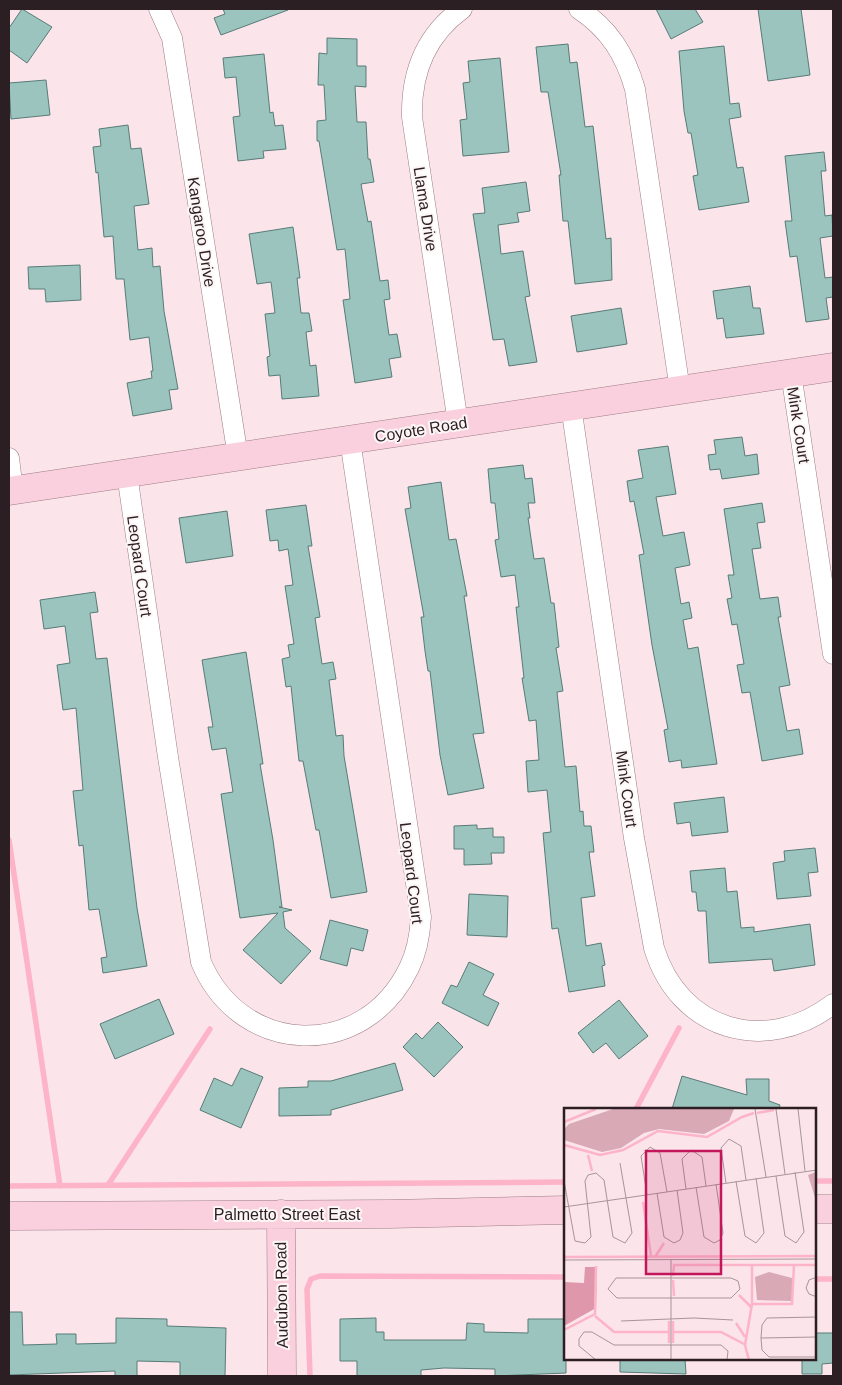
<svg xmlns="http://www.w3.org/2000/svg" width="842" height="1385" viewBox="0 0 842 1385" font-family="Arial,sans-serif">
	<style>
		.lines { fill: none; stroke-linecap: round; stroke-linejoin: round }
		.stream { stroke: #fdb4c8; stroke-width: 5.5 }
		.building { fill: #9cc4be; stroke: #577c77 }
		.street-casing { stroke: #9e7d85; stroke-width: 21 }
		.secondary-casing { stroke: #9e7d85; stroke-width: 29 }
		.street { stroke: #fff; stroke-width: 20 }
		.secondary { stroke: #fad0df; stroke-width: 28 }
		.labels { text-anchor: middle; stroke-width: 4; stroke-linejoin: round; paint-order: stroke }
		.street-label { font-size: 16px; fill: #2c1f23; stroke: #fdf6f7 }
		.inset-river { fill: none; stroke: #fdb4c8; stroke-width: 2.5 }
		.inset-road { fill: none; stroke: #a8959a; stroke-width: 1 }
		.view { fill: #c2185b; fill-opacity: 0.15; stroke: #c2185b; stroke-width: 2.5 }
		.inset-edge { fill: none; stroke: #2c1f23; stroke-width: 2.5 }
	</style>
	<rect width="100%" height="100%" fill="#fbe4ea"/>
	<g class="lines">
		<path class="stream" d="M9,840L60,1186
			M636,1109L679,1028
			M816,1181H833
			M108,1185L210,1029
			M9,1186L566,1182
			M816,1279H833
			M310,1376L307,1289L311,1279L320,1276L566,1277"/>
	</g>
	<path class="building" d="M22,9L52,27L27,63L9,50V28Z
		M223,9H287L288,10L221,35L214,18L225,14Z
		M656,9H695L703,22L671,39Z
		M758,9H801L810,75L768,81Z
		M327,38L357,39V66H366V87L355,86L357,122H366L368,159H370L374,182L361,184L368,222L371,221L380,281L388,280L390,299L384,300L389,335L397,334L401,357L389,359L392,377L355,383L343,300L350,299L345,249L337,250L319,141H317V121L326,120L324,85H318L319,53L327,54Z
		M568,44L570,63L577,62L585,127L593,126L606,239L611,238L612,280L575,284L568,221H563L559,175H561L548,92H541L536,47Z
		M724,46L730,104L739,103L741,117L729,119L737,168L743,167L749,202L699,210L693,176L698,175L691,133H688L684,111L679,51Z
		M264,54L270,113L273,112L275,126L283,125L286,149L263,151L264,158L238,161L233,117L240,116L236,77L225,78L223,58Z
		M500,58L509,152L463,156L460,120L467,119L463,83L470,82L468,61Z
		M46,80L50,115L11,119L9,83Z
		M128,125L131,149L141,148L149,204L134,206L138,250L152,248L153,267L160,266L164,311L178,389L169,390L172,409L133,416L127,383L152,378L151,371H153L149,337L130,340L124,279H116L113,236L104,237L98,172L96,173L93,147L101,146L99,129Z
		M824,152L826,171H821L825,216L832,215L833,236L820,238L825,278L833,277V297L826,298L829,319L806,322L797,256L790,257L785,221H792L785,156Z
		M526,182L530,211L517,213L519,222L498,225L501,254L523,251L530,296L525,297L537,362L509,366L504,339L493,340L473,214L485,213L482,188Z
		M293,227L300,278H297L301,313H309L312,331L306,332L310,366L316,365L319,396L282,399L280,375L269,376L267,357L270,356L265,314L275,313L271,282L257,284L249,234Z
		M80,265L81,300L46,302L45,289H29L28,267Z
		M750,286L753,308H760L764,334L726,338L723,318L717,319L713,291Z
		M621,308L627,344L577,352L571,316Z
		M742,437L745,456L757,454L759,474L722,479L720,469L710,470L708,455L716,454L714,440Z
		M668,446L676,494L656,497L663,536L684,532L690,565L675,568L681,604L689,602L692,618L683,620L688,649L698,647L717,764L682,768L681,760L669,762L664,730L668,729L652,645L639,555L644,554L634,501L630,502L627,481L643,478L638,450Z
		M523,465L525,479L532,478L535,503H528L530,518H528L534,559L544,558L551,603H554L559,647L556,648L563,691L557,692L565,767L576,766L580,812L583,811L584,826H591L594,852H589L595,896L581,898L586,946L601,943L605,965L602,966L605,986L569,992L558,928L552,929L543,833L551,832L547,790L528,792L526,761L539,760L536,720L529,721L522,678H524L516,607H519L515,575L501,577L495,540L499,539L495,503H491L488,469Z
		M441,482L449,540L456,539L467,596H464L484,733L473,734L484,788L448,795L440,755L430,671H428L425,651L421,617H424L405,509L411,508L408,487Z
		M762,503L765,522L757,523L761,548L752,549L760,599L778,597L781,617H778L790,685L779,687L787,731L799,729L803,754L762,761L750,692L742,693L737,665L744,664L737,624L732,625L727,599L732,598L728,575H734L724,509Z
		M306,505L312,546H308L320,617L315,618L322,664L333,662L336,679L329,680L336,736L343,735L344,756L367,892L331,898L319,830H316L303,761H299L291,686L286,687L282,659L290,657L288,645L294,644L285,586L293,585L288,549L279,551L278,540L270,541L266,510Z
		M227,511L233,556L186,563L179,518Z
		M95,592L98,612L90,613L96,659L107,658L137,908L147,966L103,973L101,958L107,957L99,909L89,910L83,845L79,846L73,791L83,790L76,708L63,710L57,665L70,663L65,626L44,629L40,600Z
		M246,652L263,764H260L273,840L282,907H279L292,910L283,912L285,928L311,951L281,984L243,950L278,913L240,918L221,794L233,792L226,748L212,750L208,727H213L202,660Z
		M724,797L728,832L692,836L690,822L677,824L674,803Z
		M477,825V829L493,828V837H504V853H491L492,864L464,865V849H454V826Z
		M815,848L818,872L808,873L811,896L777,899L773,863L785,861L784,851Z
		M725,868L727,892L737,891L741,928L754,927V932L810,924L815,965L774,971L772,959L709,963L706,911H698L696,892H692L690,871Z
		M469,894L508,896L507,937L467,935Z
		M330,920L368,930L363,951L351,948L347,966L320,959Z
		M469,962L494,974L483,995L499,1003L488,1026L442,1003L451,985L457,987Z
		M159,999L174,1034L115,1059L100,1024Z
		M619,1000L648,1036L619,1059L606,1043L593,1053L578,1033Z
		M438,1022L463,1047L434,1077L403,1047L416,1033L422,1039Z
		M395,1063L403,1090L331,1110V1115L279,1116V1088L308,1087V1081H331Z
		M241,1068L263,1077L241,1128L200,1110L214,1078L232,1086Z
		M682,1076L747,1095L746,1079H769V1101L780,1105L779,1109H672Z
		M9,1312H22L23,1345L57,1344L56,1334H76V1344L116,1343V1318L167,1319V1326L226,1328L225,1376H180V1362L137,1361V1376H115V1371L9,1375Z
		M376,1318V1332H384V1340H466L467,1323L484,1324V1332L528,1333V1319H566V1373L495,1376V1369L444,1368L421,1370V1376H357V1361H340V1319Z
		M816,1333H833V1363L822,1364V1374H802V1359H816Z
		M620,1359H685L686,1374L620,1372Z"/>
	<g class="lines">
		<g class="street-casing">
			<path id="street" d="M159,9L172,38L238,457
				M579,9C609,29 625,54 635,89L680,390
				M791,373L833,654
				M571,406L634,838L654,948C679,1030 765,1056 833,1004
				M458,423L412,117C411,73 426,35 462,9
				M9,458L13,491
				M127,474L168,757L201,962C241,1057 364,1061 409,968C417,952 420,934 421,917L350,440"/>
		</g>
		<g class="secondary-casing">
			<path id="secondary" d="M9,491L833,367
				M816,1209H833
				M281,1214L282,1376
				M9,1216L390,1214L566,1210"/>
		</g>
		<use href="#street" class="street"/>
		<use href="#secondary" class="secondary"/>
	</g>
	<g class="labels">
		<g class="street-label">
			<text transform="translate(426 209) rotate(81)" y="6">Llama Drive</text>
			<text transform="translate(202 232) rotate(81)" y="6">Kangaroo Drive</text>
			<text transform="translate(799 425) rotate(81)" y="6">Mink Court</text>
			<text transform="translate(421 429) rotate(-9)" y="6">Coyote Road</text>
			<text transform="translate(140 566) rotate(82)" y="6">Leopard Court</text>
			<text transform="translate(627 789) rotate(82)" y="6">Mink Court</text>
			<text transform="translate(412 873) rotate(83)" y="6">Leopard Court</text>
			<text x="287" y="1220">Palmetto Street East</text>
			<text transform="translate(281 1295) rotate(-91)" y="6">Audubon Road</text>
		</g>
	</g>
	<g transform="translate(564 1108)">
		<rect width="252" height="252" fill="#fbe4ea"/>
		<path d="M49,1H170L165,13L140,26L95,21L80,25L57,40L38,44L0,32V21L5,16ZM252,64H253L252,93L244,67ZM205,164L228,170V193L193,192L191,169Z" fill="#d9a9b6"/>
		<path d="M21,159H33L32,200L0,218V174L20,175Z" fill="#de97ab"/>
		<path class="inset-river" d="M193,5L210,2M0,14L32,1M0,37L36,47L59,42L94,23L143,29L178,9L190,5M24,47L28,63M79,94L87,148M0,149L253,148M91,149L100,135M109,168L110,157H253M109,172L110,188M175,187L187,199M189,196H228L230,157M31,208L50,224H105M105,213V235M172,215L181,229M0,222L31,206L32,158M109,224H157L180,236M109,235V213M185,252L181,237L188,196V157"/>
		<path class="inset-road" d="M191,1L202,69M212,1L221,66M234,1L241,63M212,68L221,128L232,135L240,124L231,64M0,73L11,133L21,135L27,129L21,73L24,67L32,65L40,72L49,129L61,135L68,125L56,55M172,73L181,128L192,135L200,125L192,70M162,75L157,40L165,31L177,38L182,72M132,79L140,129L150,135L156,132L159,125L152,76M122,81L118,51L127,42L138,49L142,78M93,85L100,129L110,135L116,132L119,125L113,82M83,87L77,48L86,39L96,45L103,84M0,99L253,62M0,152L253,151M107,152V252M253,169L245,172L242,180L245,186L253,189M52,170H167L174,173L176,181L167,190H53L44,181ZM253,209L203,210L198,217L197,230L198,242L205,249H253M57,213L130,210L169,212M197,230L253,229M32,252L15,238V231L20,224H28L50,237H157L164,243L163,252"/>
		<path class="view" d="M82,43H157V166H82Z"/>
		<rect width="252" height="252" class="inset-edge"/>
	</g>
	<rect width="842" height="1385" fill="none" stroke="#2c1f23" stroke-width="20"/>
</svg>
